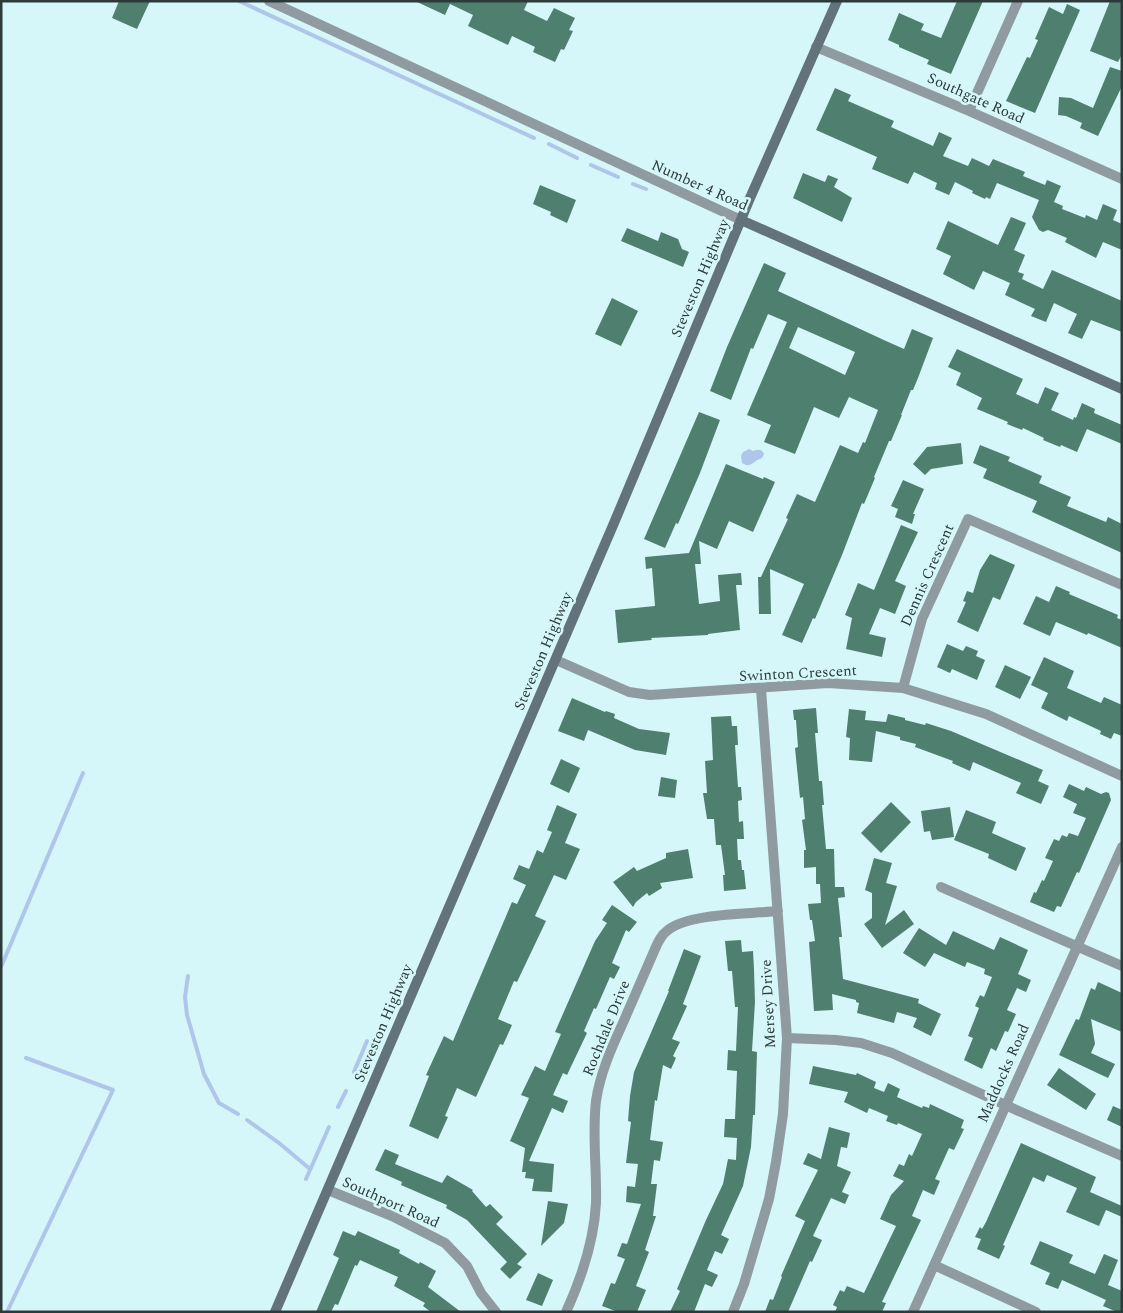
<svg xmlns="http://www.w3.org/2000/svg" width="1123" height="1313" viewBox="0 0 1123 1313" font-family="Spectral,serif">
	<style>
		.water { fill: #afc5ea }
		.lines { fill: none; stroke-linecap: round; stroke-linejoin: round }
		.stream { stroke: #afc5ea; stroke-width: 4 }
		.building { fill: #4f7f6e; fill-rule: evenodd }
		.minor { stroke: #909ba1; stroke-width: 10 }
		.secondary { stroke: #63737b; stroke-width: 10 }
		.labels { text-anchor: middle; stroke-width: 5; stroke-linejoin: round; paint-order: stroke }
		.street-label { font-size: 15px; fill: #2d3a3a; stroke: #d6f7f9 }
	</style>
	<rect width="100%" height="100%" fill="#d6f7f9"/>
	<path class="water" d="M749,449L753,451C758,449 762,449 764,454C762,460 760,458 756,461C750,465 749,467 742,463L741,456L743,452Z"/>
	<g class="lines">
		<path class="stream" d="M239,1L534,138
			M549,144L577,158
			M591,165L618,177
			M633,184L646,189
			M1,967L83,773
			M188,976L185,997L187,1015L204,1074L219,1103L238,1114
			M354,1072L367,1041
			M338,1107L346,1091
			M247,1120L279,1143L310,1169
			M306,1179L329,1127
			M7,1312L113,1090L26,1058"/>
	</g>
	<path class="building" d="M119,1H150L137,29L112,18Z
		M415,1H528L524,10L547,21L554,8L575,18L569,30L573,31L564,50L561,49L555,62L533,52L535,47L512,36L508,45L468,26L473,15L450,4L445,15Z
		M957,1H983L951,74L927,64L929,60L899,47V45L888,40L899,13L924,24L921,30L941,38Z
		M1110,1H1122V54L1118,62L1090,51Z
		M1067,4L1080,10L1035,113L1006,101L1027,57L1030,58L1038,40L1035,39L1049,7L1063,14Z
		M1110,67L1122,71V86L1098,136L1080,128L1082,123L1066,116L1058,115L1059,97L1071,98L1093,108Z
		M835,88L851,95L848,101L894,121L891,127L933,146L939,132L952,138L943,156L968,166L972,158L989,166L993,159L1025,172L1023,176L1045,185L1047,180L1061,186L1054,202L1063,206L1062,209L1085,218L1086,215L1097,220L1103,204L1117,210L1113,220L1122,224V250L1103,242L1096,258L1065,242L1067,238L1048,230L1043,232L1039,230L1032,217L1039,200L997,183L990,199L986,197L985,199L972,193L973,191L955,182L949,195L935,189L937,183L914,172L908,184L872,169L877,157L816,130Z
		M803,173L825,182L828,175L838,179L834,187L852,198L842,222L793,198Z
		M540,185L576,200L567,223L550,215L551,212L533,204Z
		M1011,217L1026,223L1014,250L1025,255L1018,272L1024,274L1022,279L1043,289L1052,270L1122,301V332L1091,320L1082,339L1068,333L1077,314L1054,303L1046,322L1031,316L1035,309L1005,295L1010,283L983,271L974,290L943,274L951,256L936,249L948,221L998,245Z
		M627,228L658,241L661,232L678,239L682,249L689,252L683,267L621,241Z
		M764,263L786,273L778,291L886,341L904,349L912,329L933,338L918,378L913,390H911L901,415H902L891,441H889L874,477L875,478L864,504L862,503L842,555L815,619L813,618L802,643L782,635L804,584L770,569L771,614H759L758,577H761L788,519L786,518L797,494L815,502L840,445L858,453L863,442L865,443L878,410L849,397L839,418L814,407L795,454L764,442L771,425L747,415L787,322L768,314L753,349L751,348L731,400L710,391L727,347ZM798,327L855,352L845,375L789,348Z
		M612,298L638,311L621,346L595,334Z
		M957,349L1023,379L1016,394L1038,404L1045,387L1059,393L1051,410L1073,420L1074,417L1076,418L1082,403L1095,409L1094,413L1122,425V444L1087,429L1077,452L1061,445L1060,447L1043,440L1044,438L1023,428L1022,430L1007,424L1008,422L977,409L982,398L956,385L961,373L948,367Z
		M699,412L720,420L700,473L678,524L676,523L665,548L644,539Z
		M961,443L963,464L931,469L925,475L913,464L927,447Z
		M980,445L1010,457L1008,461L1042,476L1039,483L1071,497L1067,506L1106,522L1108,517L1122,524V553L1032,512L1037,501L983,478L987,469L973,463Z
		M726,464L763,479L764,477L775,482L753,532L729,521L717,549L699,541L701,564H695L699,604L720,601L718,575L741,573L742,585H736L740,630L708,634V635L651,638L652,640L618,643L615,610L655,606L652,568L646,569L645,557L689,553Z
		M903,480L924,489L913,514H915L912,524L895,517L898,509L891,506Z
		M901,525L918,532L895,581L906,586L895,614L880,608L869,634L886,638L882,657L846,649L852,618L845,615L858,583L874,590Z
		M990,554L1015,565L1000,600L993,597L978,632L957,622L966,602L963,601L967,591L973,593L980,570Z
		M1056,586L1070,592L1069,594L1118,615L1117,618L1122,620V648L1088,633L1087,635L1056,622L1050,636L1023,624L1036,596L1049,602Z
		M947,644L963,651L966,646L978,651L976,656L985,660L977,680L952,669L950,673L937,667Z
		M1044,657L1074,671L1067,688L1101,703L1104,697L1122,705V736L1114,733L1111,739L1100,734L1101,731L1069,716L1067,721L1041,708L1048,693L1031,685Z
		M1005,665L1031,677L1020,699L995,687Z
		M572,698L605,712L606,711L615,714L614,718L639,729L670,733L666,755L635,750L588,730L584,741L558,731Z
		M816,708L818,733H815L819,781H822L824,805H822L826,849H834L835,887H844L845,897L838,898L842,937H839L843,979L919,999L918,1003L941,1014L931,1036L913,1027L917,1018L897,1012L894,1023L857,1013L859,1003L856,1002V1000L832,994L833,1010L814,1011L809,942L815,941L812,920H810L808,904L821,903L820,884H816V867L804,868V850H806L802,820L805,819L803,797L800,798L795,748L798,747L796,720H794L793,710Z
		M849,709L866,711L865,720L886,722L888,714L905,718V720L925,725L926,723L951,731L1043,770L1038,781L1049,786L1041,804L1016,793L1021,783L973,762L970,771L952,763L953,761L915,747L916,744L900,740V737L876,731L872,762L849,760L850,738L846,737Z
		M731,716L732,726H737L738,745H735L738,787H741L742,800L738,801L739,822L743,821L744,839H737L738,860H741L742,870H744L746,889L724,891L723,875H725L721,845H716L714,819H707L703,793H707L705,761L713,760L711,717Z
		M561,759L580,768L569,793L550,784Z
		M661,777L677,780L675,798L658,796Z
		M1069,784L1084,791L1086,787L1101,794L1106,792L1109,793L1111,800L1079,873L1077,872L1061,907L1057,906L1054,912L1030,902L1034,892L1036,893L1042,880L1044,881L1053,861L1045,858L1054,839L1059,841L1062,835L1067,837L1069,833L1078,836L1086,818L1073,813L1077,804L1063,797Z
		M891,802L911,822L881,853L861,833Z
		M557,805L577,814L565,843L580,849L566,880L554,875L535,916L546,921L517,982L514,981L498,1019L512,1025L503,1045L500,1044L476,1097L457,1088L445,1116L448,1117L438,1139L409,1126L429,1076L426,1075L444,1036L453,1041L512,902L517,904L526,885L513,879L519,865L529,869L537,850L543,853L552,832L547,830Z
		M950,807L954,837L932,840L930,831L924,832L921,811Z
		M966,810L996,822L992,833L1026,848L1016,871L988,858L989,854L954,840Z
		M688,849L693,878L660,883L662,888L649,896L647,893L636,902L633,907L613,882L634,867L637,871L666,858V853Z
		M874,858L892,863L886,883L897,886L885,925L904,910L914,924L882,948L864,924L872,918V893L865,890Z
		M612,905L637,922L629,932L626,930L612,963L620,967L614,979L610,977L596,1009L594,1008L584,1031L587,1033L567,1075L563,1073L553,1095L568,1101L563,1113L552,1108L529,1161L554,1164L552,1192L532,1191L534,1179L525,1178L526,1172H522L525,1148L510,1141L529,1098L521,1095L535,1066L545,1071L561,1034L555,1032L595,941L607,923L602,920Z
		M919,928L946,945L953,931L994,950L1000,937L1028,950L1018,974L1031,980L1026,992L1017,988L1007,1010L1016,1014L1008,1032L1005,1031L996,1051L991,1048L982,1069L964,1060L973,1038L968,1036L979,1008L975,1006L980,995L984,997L992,977L984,974L985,969L967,962L965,967L934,953L925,967L903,953Z
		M741,940L742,952L753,951L754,969L755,1002L752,1051L757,1052L755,1115H753L751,1147L743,1186L721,1235L729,1239L722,1254L715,1251L707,1270L718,1275L712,1287L705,1284L694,1312H670L680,1291L677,1289L706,1220L723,1184L728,1159L736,1160L737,1138L724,1137L725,1119H735L737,1071L727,1070L728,1050L736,1051L738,1007H735L732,971H728L725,941Z
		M684,949L701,956L683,1004L687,1006L672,1039L680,1042L673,1056L676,1058L671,1069L663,1065L657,1101L655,1100L650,1140L663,1142L660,1161L654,1160L651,1184H657L653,1216H656L645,1250L649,1252L636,1286L646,1290L637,1312H618L602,1306L611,1283L615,1284L625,1259L617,1256L622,1243L627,1244L641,1204L626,1202L627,1186L635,1187L638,1164L626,1163L631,1122L628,1121L630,1096L634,1072L669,991H668Z
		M1098,982L1122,993V1032L1091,1019L1095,1044L1091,1053L1115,1064L1108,1078L1059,1055L1076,1019L1079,1020L1091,988L1095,990Z
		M813,1066L856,1075L857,1073L876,1082L874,1088L884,1092L888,1083L900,1089L897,1097L922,1108L923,1106L929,1108L930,1104L964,1120L961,1128L964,1129L954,1150L949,1148L935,1179L940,1181L934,1195L923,1190L912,1216L921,1220L882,1302L886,1303L882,1312H835L837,1307L833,1305L840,1290L844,1292L847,1286L864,1293L896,1226L880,1219L891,1195L904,1181L893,1176L899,1164L904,1166L909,1154L912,1156L922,1134L898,1123L897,1125L886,1121L888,1116L869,1108L867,1113L844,1102L848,1092L809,1084Z
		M1059,1068L1096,1094L1086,1110L1047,1085Z
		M1113,1106L1122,1110V1127L1107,1120Z
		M829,1127L850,1133L847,1148L841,1147L837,1166L851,1172L842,1192L849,1195L845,1204L831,1198L813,1236L822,1240L812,1262L810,1261L788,1312H765L770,1299L773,1300L782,1277L781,1276L805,1221L795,1216L818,1170L803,1164L808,1153L821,1159Z
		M1021,1143L1096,1177L1090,1192L1122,1206V1217L1106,1210L1099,1226L1066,1212L1077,1188L1047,1175L1044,1182L1033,1177L1003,1245L1005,1246L999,1259L977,1249L981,1239L975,1237L980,1227L982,1229L986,1222Z
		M385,1149L399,1155L395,1164L442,1183L447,1175L473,1190L472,1191L486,1207L490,1204L503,1217L496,1224L527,1254L517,1264L522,1267L510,1279L500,1269L507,1262L467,1220L446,1208L447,1205L401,1185L402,1182L375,1170Z
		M548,1201L568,1204L564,1223L541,1246Z
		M343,1231L355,1236L358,1231L400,1250L399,1253L419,1264L420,1262L436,1271L428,1287L461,1312H431L423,1306L425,1303L394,1286L398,1277L360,1260L357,1266L355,1265L338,1305L335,1304L331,1312H316L339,1258L333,1255Z
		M1040,1241L1073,1255L1069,1263L1095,1274L1104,1254L1118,1260L1108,1285L1122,1291V1312H1117L1103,1306L1106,1300L1062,1280L1058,1289L1045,1284L1050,1273L1030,1264Z
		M538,1273L553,1280L542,1306L526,1300Z"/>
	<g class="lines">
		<path class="minor" d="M269,1L741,220
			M816,47L969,111L1122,179
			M969,111L1018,1
			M556,660L629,692L650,695L828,683L903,688L986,714L1122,776
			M903,688L922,619L968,519L1122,585
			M941,887L1122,966
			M787,1038L836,1040L861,1043L892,1053L1021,1112L1122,1156
			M328,1190L392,1216L445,1243L467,1266L481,1293L496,1312
			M934,1265L1036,1312
			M566,1312C582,1277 594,1242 596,1203C597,1169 592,1135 596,1101C600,1074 611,1049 622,1025C633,1000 644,974 655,949C658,942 661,935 668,930C689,913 750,914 778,911
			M733,1312L744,1284L769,1199L776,1162L783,1114L787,1038L761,689
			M913,1312L1122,847"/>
		<path class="secondary" d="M741,220L1122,389
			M275,1312L614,523L750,198L837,1"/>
	</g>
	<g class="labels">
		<g class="street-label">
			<text transform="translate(976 98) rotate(24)" y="5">Southgate Road</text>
			<text transform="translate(700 185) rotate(24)" y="5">Number 4 Road</text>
			<text transform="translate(700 278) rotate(-67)" y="5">Steveston Highway</text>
			<text transform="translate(927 575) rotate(-66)" y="5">Dennis Crescent</text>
			<text transform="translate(543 651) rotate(-67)" y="5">Steveston Highway</text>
			<text transform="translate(798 673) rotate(-3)" y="5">Swinton Crescent</text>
			<text transform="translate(768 1004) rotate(-93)" y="5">Mersey Drive</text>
			<text transform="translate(383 1023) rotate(-67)" y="5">Steveston Highway</text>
			<text transform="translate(606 1028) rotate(-68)" y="5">Rochdale Drive</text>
			<text transform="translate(1003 1073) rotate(-66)" y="5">Maddocks Road</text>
			<text transform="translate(391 1202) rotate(24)" y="5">Southport Road</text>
		</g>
	</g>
	<rect width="1123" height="1313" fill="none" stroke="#2d3a3a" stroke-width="5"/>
</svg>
